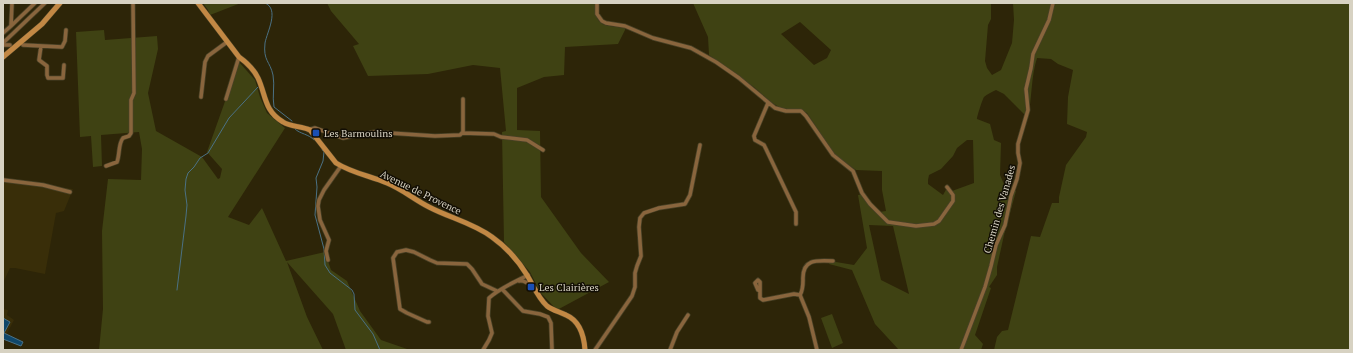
<svg xmlns="http://www.w3.org/2000/svg" width="1353" height="353" viewBox="0 0 1353 353" font-family="'PT Serif',serif">
	<style>
		.built { fill: #392e09 }
		.green { fill: #3f4213; fill-rule: evenodd }
		.water { fill: #0f476a; stroke: #4b7184 }
		.lines { fill: none; stroke-linecap: round; stroke-linejoin: round }
		.stream { stroke: #4b7184; stroke-width: 1 }
		.street-casing { stroke: #484126; stroke-width: 5 }
		.secondary-casing { stroke: #484126; stroke-width: 6 }
		.street { stroke: #89653d; stroke-width: 3.5 }
		.secondary { stroke: #c28844; stroke-width: 5 }
		.transit-dot { fill: #1a4fb4; stroke: #120e04; stroke-width: 1.5 }
		.labels { text-anchor: middle; stroke-width: 3; stroke-linejoin: round; paint-order: stroke }
		.poi-label { font-size: 10px; fill: #d7d2c2; stroke: #120e04; text-anchor: start }
		.street-label { font-size: 10px; fill: #d7d2c2; stroke: #120e04 }
	</style>
	<rect width="100%" height="100%" fill="#2d2508"/>
	<path class="built" d="M3,181L73,189L64,211L56,213L45,274L15,268H10L3,283Z
		M3,309L8,310L7,315L14,320L3,341Z"/>
	<path class="green" d="M203,3H241L210,15L208,10Z
		M327,3H595C595,29 606,25 626,28L618,44L565,47L564,75L544,77L517,88V130L540,131L541,197L581,253L609,282L557,310L540,292L530,272L504,242L502,132L506,131L500,68L473,65L428,74L368,76L353,46L359,44L331,11Z
		M693,3H991V19L988,25L985,61L987,68L992,75L1001,70L1012,43L1014,20L1013,3H1350V350H994L997,337L1002,331L1008,330L1031,236L1040,237L1052,203H1059V197L1066,165L1086,137L1087,132L1067,124L1068,97L1073,70L1058,64L1051,59L1037,58C1031,77 1032,98 1028,118L1004,94L996,90C992,92 987,94 984,97C983,98 977,116 977,119L990,124L994,140L1001,143L1000,175L1006,189L1016,191L1004,235L997,267V275L989,287L991,288L975,335L983,344L981,350H899L875,324L852,270L829,264L830,261L854,265L867,248L858,195L865,194L879,212L886,211L882,190V171L856,170L835,155L807,113L799,109H787L779,107L771,102L754,87L709,55L708,37ZM800,22L831,50L827,58L814,65L781,34ZM967,140H973L974,183L952,191L948,186L943,195L928,184V180L929,175L941,169L953,156L957,148ZM869,225L893,226L909,294L881,280Z
		M104,30L105,40L157,36L158,49L148,93L156,131L202,157L218,179L220,178L222,169L207,152L239,62L255,80L260,97L267,113L285,128L228,217L249,225L262,208L286,261L325,252L331,270L347,281L360,311L381,340L410,350H346L333,314L287,262L307,317L323,350H99L103,309L102,231L108,179L141,180L142,149L139,132L101,135L102,166L93,167L91,136L80,137L76,32Z
		M832,314L843,343L832,348L821,318Z"/>
	<path class="water" d="M3,318L10,322L4,333L23,342L21,346L3,339Z"/>
	<g class="lines">
		<path class="stream" d="M265,3C280,9 267,32 265,43C263,61 270,61 273,75C275,86 272,96 274,107L292,121
			M295,129C300,134 309,134 314,140
			M322,150L324,152L323,161L316,178L317,187L315,215L324,249L325,265L330,273L352,290L354,294L355,310L373,334L380,350
			M177,290L186,216L187,205L185,190L186,179L188,173L194,167L200,158L208,153L229,118L258,87"/>
		<g class="street-casing">
			<path id="street" d="M597,3V14L602,21L606,23L625,26L653,38L691,48L716,62L739,78L775,108L786,111H801L806,116L833,155L853,171L862,193L870,204L888,222L916,226L934,224L939,221L953,201V195L947,187
				M11,26L35,3
				M3,33L11,26L12,3
				M3,43L45,3
				M3,45H10
				M23,45L62,47L65,41L66,30
				M41,46L39,60L47,66V75L48,78H63L64,65
				M201,97L205,62L208,56L227,42
				M226,99L239,57
				M768,103L754,136L755,140L764,145L766,149L796,212V224
				M308,130L315,128L343,138L374,132L435,136L460,135L463,132V99
				M462,133L494,134L501,137L527,140L543,150
				M106,166L117,162C120,154 118,144 123,138L129,136L131,133V100L134,93L133,3
				M3,180L43,185L70,192
				M328,260L326,251L329,240L320,220L318,206L319,200L324,190L341,166
				M519,281C524,280 528,283 532,287
				M502,289L523,311L540,314L548,317L551,323L552,350
				M760,291L758,290L755,283L758,280L760,282V298L763,300L794,294L800,295L809,317L817,350
				M800,295C803,290 803,286 803,280C802,259 816,260 833,261
				M429,322H427L407,313L400,309L393,258L397,252L406,250L414,252L430,260L437,263L467,264L472,269L482,284L497,291
				M483,350L489,340L492,333L488,316L489,298C500,288 515,282 528,275
				M595,350L632,296L635,287V273L637,266L641,256L639,227L640,218L644,213L659,208L685,204L690,195L700,145
				M670,350L677,332L688,315
				M961,350L985,287L991,266L996,245L1005,225L1011,196L1017,179L1020,163L1018,153V144L1028,110L1026,89L1031,68L1033,54L1049,20L1053,3"/>
		</g>
		<g class="secondary-casing">
			<path id="secondary" d="M198,3L239,57C246,62 254,70 258,78C266,95 264,111 283,122C291,127 301,126 310,130L336,163C352,173 370,176 387,183C402,189 415,200 429,207C450,218 473,223 492,237C506,247 518,260 527,275C533,285 538,298 547,306C552,310 560,312 566,315C580,321 584,335 585,350
				M3,57L42,24L60,3"/>
		</g>
		<use href="#street" class="street"/>
		<use href="#secondary" class="secondary"/>
	</g>
	<g class="transit-dot">
		<rect x="312" y="129" width="8" height="8" rx="2"/>
		<rect x="527" y="283" width="8" height="8" rx="2"/>
	</g>
	<g class="labels">
		<g class="poi-label">
			<text x="324" y="137">Les Barmoulins</text>
			<text x="539" y="291">Les Clairières</text>
		</g>
		<g class="street-label">
			<text transform="translate(421 192) rotate(26)" y="4">Avenue de Provence</text>
			<text transform="translate(999 209) rotate(-74)" y="4">Chemin des Vanades</text>
		</g>
	</g>
	<rect width="1353" height="353" fill="none" stroke="#d7d2c2" stroke-width="8"/>
</svg>
